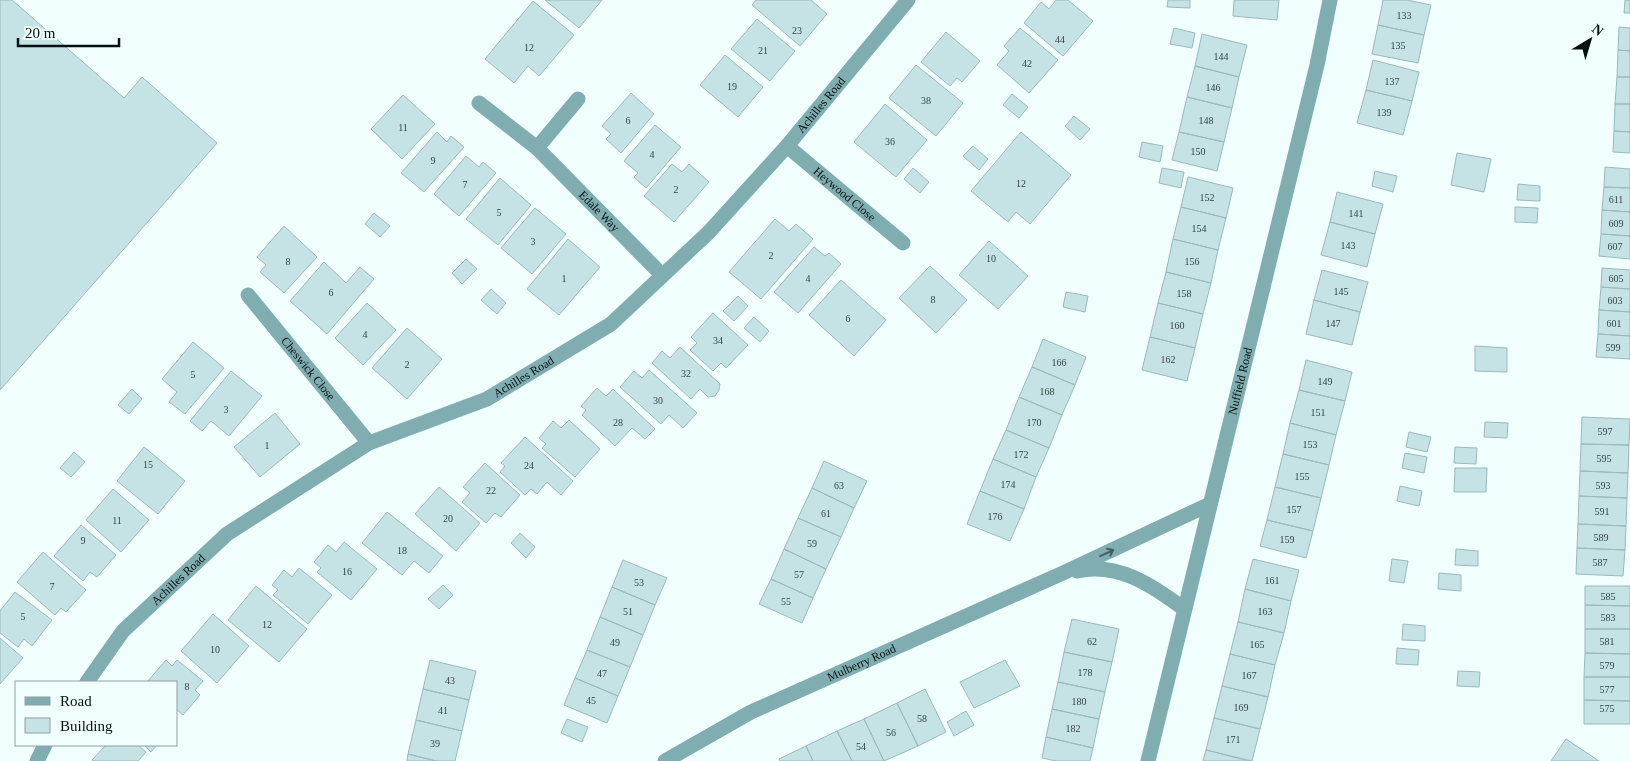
<svg xmlns="http://www.w3.org/2000/svg" width="1630" height="761" viewBox="0 0 1630 761" font-family="Georgia,serif">
	<style>
		.building { fill: #c5e3e4; stroke: #9bb9ba }
		.lines { fill: none; stroke-linecap: round; stroke-linejoin: round }
		.street { stroke: #80aeb0; stroke-width: 15 }
		.oneway { stroke: #425e60 }
		.labels { text-anchor: middle; stroke-width: 4; stroke-linejoin: round; paint-order: stroke }
		.number-label { font-size: 10px; fill: #354445 }
		.street-label { font-size: 12px; fill: #050f10; stroke: #f1fefe }
	</style>
	<rect width="100%" height="100%" fill="#f1fefe"/>
	<path class="building" d="M0,0H12L124,98L142,77L217,143L0,390Z
		M545,0H602L579,28Z
		M756,0H811L827,14L800,46L752,5Z
		M1056,0H1068L1093,21L1063,56L1024,23L1041,2L1049,9Z
		M1168,0H1190V8L1167,7Z
		M1234,0H1279L1277,20L1233,16Z
		M1383,0H1407L1431,5L1424,35L1378,25Z
		M1625,0H1630V13H1624Z
		M533,1L574,35L539,76L528,66L514,83L485,59Z
		M757,19L795,51L770,81L731,49Z
		M1378,25L1424,35L1418,63L1372,54Z
		M1619,27L1630,28V51L1618,50Z
		M1020,28L1058,60L1029,93L997,65L1009,51L1004,46Z
		M1174,28L1195,33L1192,48L1170,44Z
		M946,32L980,61L962,82L957,78L950,86L921,62Z
		M1202,34L1247,45L1239,77L1195,66Z
		M1618,50L1630,51V77H1617Z
		M725,55L763,87L738,117L700,85Z
		M1373,60L1419,72L1412,101L1366,90Z
		M916,65L963,103L936,136L889,98Z
		M1195,66L1239,77L1232,108L1187,97Z
		M1617,77H1630V104H1615Z
		M1366,90L1412,101L1403,135L1357,123Z
		M631,93L654,114L621,153L606,139L611,134L602,126Z
		M1012,94L1028,107L1019,118L1003,105Z
		M403,95L435,124L402,159L371,129Z
		M1187,97L1232,108L1224,142L1179,132Z
		M885,104L927,140L896,177L854,142Z
		M1615,104H1630V132L1614,131Z
		M1074,116L1090,129L1080,140L1065,126Z
		M655,125L681,147L646,188L634,177L638,173L624,161Z
		M1614,131L1630,132V153L1613,152Z
		M437,132L447,142L451,136L464,147L424,192L401,173Z
		M1021,132L1071,175L1030,224L1016,212L1008,222L971,191Z
		M1179,132L1224,142L1217,171L1172,160Z
		M1142,142L1163,146L1160,162L1139,157Z
		M973,146L988,159L979,170L963,156Z
		M1457,153L1491,159L1484,192L1451,185Z
		M466,156L479,167L483,162L496,173L459,216L434,194Z
		M672,164L682,172L689,164L709,182L674,222L644,196Z
		M1605,167L1630,169V188L1604,187Z
		M913,168L929,182L920,193L904,179Z
		M1162,168L1184,172L1181,188L1159,183Z
		M1375,171L1397,176L1393,192L1372,186Z
		M1188,177L1233,188L1226,218L1181,207Z
		M500,178L531,205L498,245L466,219Z
		M1518,184L1540,186V201L1517,200Z
		M1604,187L1630,188V212L1602,210Z
		M1337,192L1383,204L1375,234L1330,222Z
		M1181,207L1226,218L1218,250L1173,239Z
		M1515,207L1538,208L1537,223L1515,222Z
		M535,208L566,234L532,274L501,248Z
		M1602,210L1630,212V236L1601,234Z
		M374,213L390,226L380,237L365,224Z
		M775,219L789,231L796,224L813,239L761,299L729,272Z
		M1330,222L1375,234L1367,267L1321,255Z
		M284,226L317,257L284,293L260,272L266,265L257,257Z
		M1601,234L1630,236V259L1599,256Z
		M568,239L600,267L559,315L527,289Z
		M1173,239L1218,250L1211,283L1166,272Z
		M989,241L1028,276L998,309L959,275Z
		M814,247L825,256L829,253L841,264L798,313L774,292Z
		M466,259L477,269L462,284L452,273Z
		M324,262L346,283L360,267L374,279L327,334L290,301Z
		M930,266L967,300L936,333L899,298Z
		M1602,268L1630,270V289L1601,287Z
		M1322,270L1368,282L1360,312L1314,300Z
		M1166,272L1211,283L1203,314L1158,303Z
		M841,280L886,320L854,356L809,315Z
		M1601,287L1630,289V312L1599,310Z
		M491,289L506,303L497,314L481,300Z
		M1066,292L1088,296L1085,312L1063,307Z
		M738,296L748,306L734,321L723,311Z
		M1314,300L1360,312L1352,345L1306,334Z
		M367,303L396,330L363,365L335,338Z
		M1158,303L1203,314L1195,348L1150,337Z
		M1599,310L1630,312V336L1598,334Z
		M713,313L748,345L726,368L721,363L713,371L690,350L697,343L691,337Z
		M754,317L769,331L760,342L744,328Z
		M407,328L442,359L407,399L372,368Z
		M1598,334L1630,336V359L1596,357Z
		M1150,337L1195,348L1187,381L1142,370Z
		M1043,339L1086,357L1075,385L1032,367Z
		M193,342L224,368L185,414L169,402L177,392L162,379Z
		M1475,346L1507,348V372L1475,371Z
		M680,347L720,384L719,390L715,396L708,397L700,389L691,399L652,363L662,351L670,358Z
		M1306,360L1352,372L1345,401L1299,390Z
		M1032,367L1075,385L1062,415L1019,397Z
		M649,370L697,413L683,428L669,415L661,424L620,387L634,371L642,378Z
		M231,371L262,396L229,436L211,421L202,431L190,421Z
		M597,388L606,396L613,389L655,429L645,439L632,428L615,446L582,415L586,410L581,406Z
		M132,389L142,399L129,414L118,405Z
		M1299,390L1345,401L1336,435L1290,423Z
		M1019,397L1062,415L1049,448L1006,430Z
		M275,413L300,444L260,477L234,447Z
		M1582,417L1630,419L1629,445L1581,444Z
		M569,420L600,449L575,477L542,448L546,444L539,438L553,421L561,428Z
		M1485,422L1508,423L1507,438L1484,437Z
		M1290,423L1336,435L1329,465L1283,454Z
		M1006,430L1049,448L1036,477L993,459Z
		M1409,432L1431,437L1427,452L1406,447Z
		M525,437L573,481L561,495L547,482L537,494L531,489L525,495L500,472L505,466L501,463Z
		M1581,444L1629,445L1628,473L1580,471Z
		M144,447L185,481L158,514L117,481Z
		M1455,447L1477,448L1476,464L1454,463Z
		M74,452L85,462L71,477L60,468Z
		M1405,453L1427,457L1424,473L1402,468Z
		M1283,454L1329,465L1321,498L1275,487Z
		M993,459L1036,477L1024,509L980,491Z
		M824,461L867,481L854,508L812,488Z
		M485,463L520,495L501,517L495,513L486,523L462,502L470,493L463,487Z
		M1455,468H1487L1486,492H1454Z
		M1580,471L1628,473L1627,498L1579,496Z
		M1400,486L1422,491L1419,506L1397,501Z
		M439,487L480,523L456,551L415,514Z
		M1275,487L1321,498L1313,531L1267,520Z
		M812,488L854,508L841,537L798,518Z
		M113,489L149,520L121,552L86,520Z
		M980,491L1024,509L1010,541L967,524Z
		M1579,496L1627,498L1626,526L1578,524Z
		M387,512L443,556L429,573L414,561L402,575L362,543Z
		M798,518L841,537L826,569L784,549Z
		M1267,520L1313,531L1306,558L1260,546Z
		M1578,524L1626,526L1625,550L1577,548Z
		M81,525L116,555L97,577L90,572L83,581L54,556Z
		M520,533L535,547L526,558L511,543Z
		M344,542L377,569L351,600L317,572L321,568L314,562L328,545L336,552Z
		M1577,548L1625,550L1623,576L1576,574Z
		M784,549L826,569L813,598L771,579Z
		M1456,549L1478,551V566L1455,565Z
		M43,552L86,590L66,612L61,608L55,615L17,582Z
		M1253,559L1299,570L1291,601L1245,589Z
		M1392,559L1408,561L1404,583L1389,581Z
		M623,560L667,578L655,605L612,587Z
		M299,568L332,595L308,624L273,595L278,590L272,585L284,570L292,577Z
		M1439,573L1461,575V591L1438,589Z
		M771,579L813,598L802,623L759,604Z
		M443,585L453,595L439,609L428,599Z
		M256,586L307,629L279,662L228,620Z
		M1585,586H1630V606L1585,605Z
		M612,587L655,605L643,635L600,617Z
		M1245,589L1291,601L1284,633L1238,622Z
		M15,592L52,620L32,646L24,639L18,647L0,633V611Z
		M1585,605L1630,606V629H1585Z
		M213,614L249,646L217,683L181,651Z
		M600,617L643,635L630,667L587,650Z
		M1072,619L1119,629L1112,662L1064,652Z
		M1238,622L1284,633L1275,665L1230,654Z
		M1403,624L1425,626V641L1402,640Z
		M1585,629H1630V654L1585,653Z
		M0,638L23,658L0,684Z
		M1397,648L1419,650L1418,665L1396,664Z
		M587,650L630,667L618,696L575,678Z
		M1064,652L1112,662L1105,692L1058,682Z
		M1585,653L1630,654V677H1584Z
		M1230,654L1275,665L1268,697L1222,686Z
		M166,660L172,666L177,660L203,681L195,690L200,695L183,715L176,709V682H147Z
		M430,660L476,671L469,700L423,689Z
		M1005,660L1020,686L974,708L960,682Z
		M1458,671L1480,672L1479,687L1457,686Z
		M1584,677H1630V701L1584,700Z
		M575,678L618,696L607,723L564,705Z
		M1058,682L1105,692L1099,719L1052,709Z
		M1222,686L1268,697L1260,729L1214,718Z
		M423,689L469,700L462,731L416,720Z
		M925,689L946,732L918,746L897,703Z
		M1584,700L1630,701V724H1584Z
		M897,703L918,746L884,761L864,719Z
		M1052,709L1099,719L1093,748L1046,737Z
		M966,711L974,725L954,736L947,722Z
		M1214,718L1260,729L1252,761L1206,750Z
		M567,719L588,727L582,742L561,733Z
		M864,719L884,761H852L837,731Z
		M416,720L462,731L455,761H436L408,754Z
		M837,731L852,761H813L806,746Z
		M1046,737L1093,748L1090,761H1056L1042,758Z
		M1566,739L1599,761H1551Z
		M106,745H138L146,752L138,761H93L92,760Z
		M144,745H157L151,752Z
		M806,746L813,761H780L779,759Z
		M1206,750L1249,761H1203Z
		M408,754L436,761H407Z"/>
	<g class="lines">
		<g class="street">
			<path id="s1" d="M479,103L537,148L662,275"/>
			<path id="s2" d="M787,146L903,243"/>
			<path d="M537,148L578,99"/>
			<path id="s3" d="M248,295L369,443"/>
			<path d="M1077,571C1118,562 1152,585 1184,609"/>
			<path id="s4" d="M87,682L123,631L227,534L369,443L487,399L611,324L709,232L787,146L908,0"/>
			<path d="M37,761L45,745"/>
			<path id="s5" d="M665,761L751,712L1063,573L1210,504"/>
			<path id="s6" d="M1148,761L1317,65L1330,0"/>
		</g>
	</g>
	<defs><path id="oneway-shaft" d="M-6 0H5M1.5-3L5.5 0L1.5 3" fill="none" stroke-width="1.6" stroke-linecap="round" stroke-linejoin="round" transform="scale(1.25)"/></defs>
	<use class="oneway" href="#oneway-shaft" transform="translate(1107 553) rotate(-25)"/>
	<g class="labels">
		<g class="number-label">
			<text x="1404" y="19">133</text>
			<text x="797" y="34">23</text>
			<text x="1060" y="43">44</text>
			<text x="1398" y="49">135</text>
			<text x="529" y="51">12</text>
			<text x="763" y="54">21</text>
			<text x="1221" y="60">144</text>
			<text x="1027" y="67">42</text>
			<text x="1392" y="85">137</text>
			<text x="732" y="90">19</text>
			<text x="1213" y="91">146</text>
			<text x="926" y="104">38</text>
			<text x="1384" y="116">139</text>
			<text x="628" y="124">6</text>
			<text x="1206" y="124">148</text>
			<text x="403" y="131">11</text>
			<text x="890" y="145">36</text>
			<text x="1198" y="155">150</text>
			<text x="652" y="158">4</text>
			<text x="433" y="164">9</text>
			<text x="1021" y="187">12</text>
			<text x="465" y="188">7</text>
			<text x="676" y="193">2</text>
			<text x="1207" y="201">152</text>
			<text x="1616" y="203">611</text>
			<text x="499" y="216">5</text>
			<text x="1356" y="217">141</text>
			<text x="1616" y="227">609</text>
			<text x="1199" y="232">154</text>
			<text x="533" y="245">3</text>
			<text x="1348" y="249">143</text>
			<text x="1615" y="250">607</text>
			<text x="771" y="259">2</text>
			<text x="991" y="262">10</text>
			<text x="288" y="265">8</text>
			<text x="1192" y="265">156</text>
			<text x="564" y="282">1</text>
			<text x="808" y="282">4</text>
			<text x="1616" y="282">605</text>
			<text x="1341" y="295">145</text>
			<text x="331" y="296">6</text>
			<text x="1184" y="297">158</text>
			<text x="933" y="303">8</text>
			<text x="1615" y="304">603</text>
			<text x="848" y="322">6</text>
			<text x="1333" y="327">147</text>
			<text x="1614" y="327">601</text>
			<text x="1177" y="329">160</text>
			<text x="365" y="338">4</text>
			<text x="718" y="344">34</text>
			<text x="1613" y="351">599</text>
			<text x="1168" y="363">162</text>
			<text x="1059" y="366">166</text>
			<text x="407" y="368">2</text>
			<text x="686" y="377">32</text>
			<text x="193" y="378">5</text>
			<text x="1325" y="385">149</text>
			<text x="1047" y="395">168</text>
			<text x="658" y="404">30</text>
			<text x="226" y="413">3</text>
			<text x="1318" y="416">151</text>
			<text x="618" y="426">28</text>
			<text x="1034" y="426">170</text>
			<text x="1605" y="435">597</text>
			<text x="1310" y="448">153</text>
			<text x="267" y="449">1</text>
			<text x="1021" y="458">172</text>
			<text x="1604" y="462">595</text>
			<text x="148" y="468">15</text>
			<text x="529" y="469">24</text>
			<text x="1302" y="480">155</text>
			<text x="1008" y="488">174</text>
			<text x="839" y="489">63</text>
			<text x="1603" y="489">593</text>
			<text x="491" y="494">22</text>
			<text x="1294" y="513">157</text>
			<text x="1602" y="515">591</text>
			<text x="826" y="517">61</text>
			<text x="995" y="520">176</text>
			<text x="448" y="522">20</text>
			<text x="117" y="524">11</text>
			<text x="1601" y="541">589</text>
			<text x="1287" y="543">159</text>
			<text x="83" y="544">9</text>
			<text x="812" y="547">59</text>
			<text x="402" y="554">18</text>
			<text x="1600" y="566">587</text>
			<text x="347" y="575">16</text>
			<text x="799" y="578">57</text>
			<text x="1272" y="584">161</text>
			<text x="639" y="586">53</text>
			<text x="52" y="590">7</text>
			<text x="1608" y="600">585</text>
			<text x="786" y="605">55</text>
			<text x="628" y="615">51</text>
			<text x="1265" y="615">163</text>
			<text x="23" y="620">5</text>
			<text x="1608" y="621">583</text>
			<text x="267" y="628">12</text>
			<text x="1092" y="645">62</text>
			<text x="1607" y="645">581</text>
			<text x="615" y="646">49</text>
			<text x="1257" y="648">165</text>
			<text x="215" y="653">10</text>
			<text x="1607" y="669">579</text>
			<text x="1085" y="676">178</text>
			<text x="602" y="677">47</text>
			<text x="1249" y="679">167</text>
			<text x="450" y="684">43</text>
			<text x="187" y="690">8</text>
			<text x="1607" y="693">577</text>
			<text x="591" y="704">45</text>
			<text x="1079" y="705">180</text>
			<text x="1241" y="711">169</text>
			<text x="1607" y="712">575</text>
			<text x="443" y="714">41</text>
			<text x="922" y="722">58</text>
			<text x="1073" y="732">182</text>
			<text x="891" y="736">56</text>
			<text x="1233" y="743">171</text>
			<text x="435" y="747">39</text>
			<text x="861" y="750">54</text>
		</g>
		<g class="street-label">
			<text dy="4" stroke="none"><textPath href="#s4" startOffset="948">Achilles Road</textPath></text>
			<text dy="4" stroke="none"><textPath href="#s2" startOffset="75">Heywood Close</textPath></text>
			<text dy="4" stroke="none"><textPath href="#s1" startOffset="162">Edale Way</textPath></text>
			<text dy="4" stroke="none"><textPath href="#s3" startOffset="95">Cheswick Close</textPath></text>
			<text dy="4" stroke="none"><textPath href="#s4" startOffset="542">Achilles Road</textPath></text>
			<text dy="4" stroke="none"><textPath href="#s6" startOffset="391">Nuffield Road</textPath></text>
			<text dy="4" stroke="none"><textPath href="#s4" startOffset="138">Achilles Road</textPath></text>
			<text dy="4" stroke="none"><textPath href="#s5" startOffset="220">Mulberry Road</textPath></text>
		</g>
	</g>
	<rect x="15" y="681" width="162" height="65" fill="#f1fefe" stroke="#939e9f"/>
	<rect x="25" y="697" width="25" height="8" fill="#80aeb0" stroke="#939e9f"/>
	<text x="60" y="706" font-size="15" fill="#050f10">Road</text>
	<rect x="25" y="718" width="25" height="15" fill="#c5e3e4" stroke="#939e9f"/>
	<text x="60" y="731" font-size="15" fill="#050f10">Building</text>
	<g transform="translate(1590 40) rotate(38)" stroke="#f1fefe" stroke-width="4" paint-order="stroke">
	<path d="M0-4L9 19L0 12L-9 19Z" fill="#050f10"/>
	<text y="-8" font-size="14" font-weight="bold" text-anchor="middle" fill="#050f10">N</text>
	</g>
	<path d="M18 38v8h101v-8" fill="none" stroke="#050f10" stroke-width="2.5"/>
	<text x="25" y="38" font-size="15" fill="#050f10" stroke="#f1fefe" stroke-width="4" paint-order="stroke">20 m</text>
</svg>
